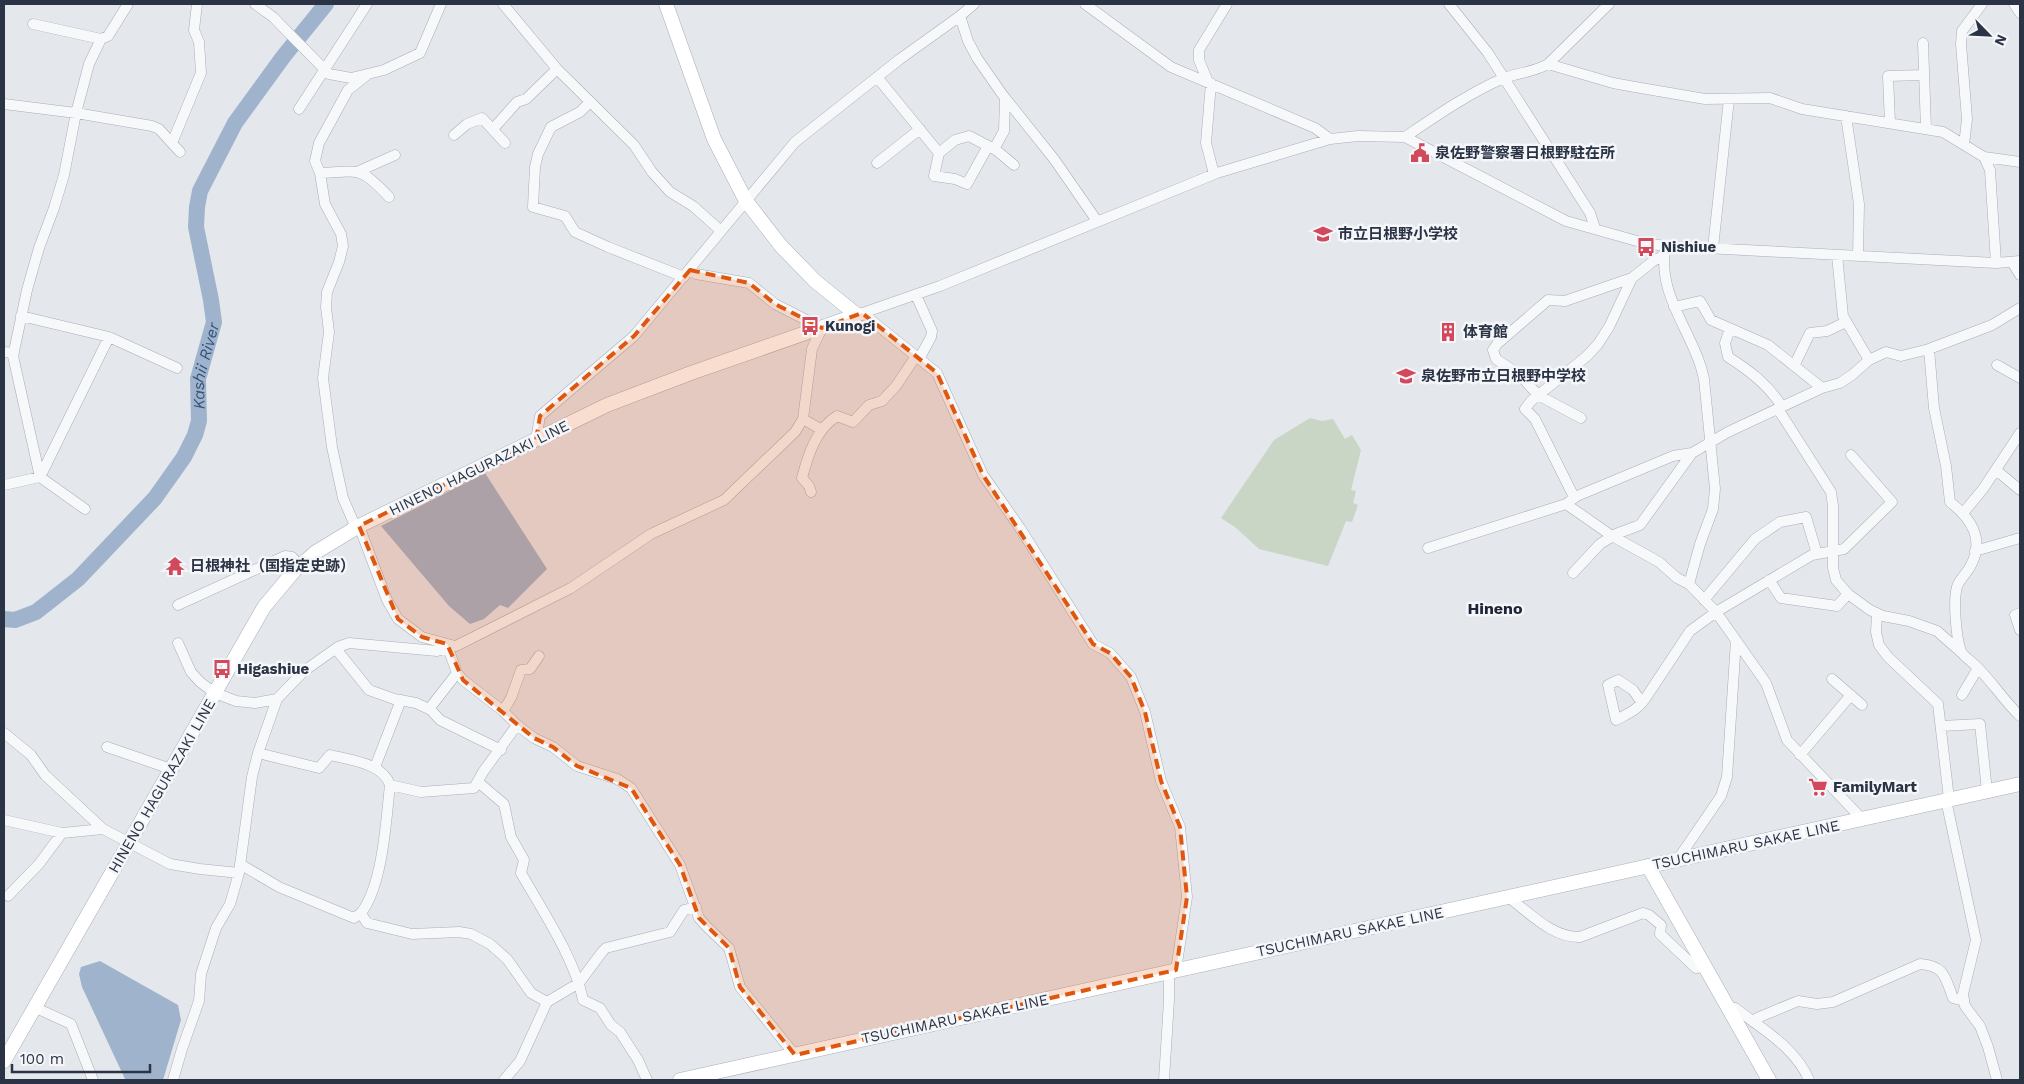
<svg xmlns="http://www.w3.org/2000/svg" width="2024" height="1084" viewBox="0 0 2024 1084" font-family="'Work Sans','Noto Sans JP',sans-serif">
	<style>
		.green { fill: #c9d6c5 }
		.water { fill: #9fb4cc }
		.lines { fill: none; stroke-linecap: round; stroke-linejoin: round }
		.river { stroke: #9fb4cc; stroke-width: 16 }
		.street-casing { stroke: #a9aeb7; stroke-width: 11 }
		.secondary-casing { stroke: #a9aeb7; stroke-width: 15 }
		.street { stroke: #f7f8fa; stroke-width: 10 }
		.secondary { stroke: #fff; stroke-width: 14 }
		.marked { fill: #df570f; fill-opacity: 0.2; stroke: #df570f; stroke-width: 4; stroke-dasharray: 10 6; stroke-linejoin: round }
		.labels { text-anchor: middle; stroke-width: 5; stroke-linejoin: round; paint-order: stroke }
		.poi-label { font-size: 15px; font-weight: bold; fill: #2b3445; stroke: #f4f6f9; text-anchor: start }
		.street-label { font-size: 15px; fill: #2b3445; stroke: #f4f6f9 }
		.water-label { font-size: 16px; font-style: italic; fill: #34527a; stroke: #f4f6f9 }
		.neighbourhood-label { font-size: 16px; font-weight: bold; fill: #1d2536; stroke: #f4f6f9 }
	</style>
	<rect width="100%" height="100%" fill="#e4e7ec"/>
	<path class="green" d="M1310,418L1322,421L1333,419L1345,439L1352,435L1361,450L1351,490L1356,491L1353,503L1358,505L1352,522L1346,521L1328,566L1259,549L1235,527L1221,518L1274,440Z"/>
	<path class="water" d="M485,473L547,569L508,608L500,605L484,619L470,624L449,606L381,526Z
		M100,961L178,1005L181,1020L163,1080L125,1079L82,987L79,974L81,967Z"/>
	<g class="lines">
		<path class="river" id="s1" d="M4,619L15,620L36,612L78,579L155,498L184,457L195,435L199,421L198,379L214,322L211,300L196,227L197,207L200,191L235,123L283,57L326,4"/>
		<g class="street-casing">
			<path id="street" d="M255,4L273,17L329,74L351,78L384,70L420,53L441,4
				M503,4L557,69L634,145L652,172L670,192L693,206L721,231
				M1085,4L1171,67L1315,128L1330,139
				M1449,4L1488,53L1590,213L1595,228
				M2014,4L2020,13
				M960,16L968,41L977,58L1002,94L1054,159L1097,221
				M33,24L101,39
				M1923,43L1926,129
				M1548,64L1613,83L1635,87L1705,99L1770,98L1802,109L1943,132L1984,157L2020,162
				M877,77L939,153L955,140L969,136L996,150L1014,165
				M1208,82L1199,60V50L1227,4
				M1211,83L1206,143L1214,174
				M590,102L580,112L551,127L538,154L535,167L533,207L565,216L575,232L608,247L684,277
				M4,104L76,113L152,126L159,129L180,152
				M299,109L367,4
				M1846,116L1859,204L1858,256
				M1890,123L1888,76L1924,75
				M493,129L517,102L526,99L557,69
				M454,135L467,124L482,118L505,143
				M1405,137C1436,116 1469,93 1504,78C1518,73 1534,72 1548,64L1609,4
				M172,143L201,73L199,42L194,30L197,4
				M1964,145L1967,119L1961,44L1962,31L1982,4
				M994,149L1004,131L1005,99
				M939,153L934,176L955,179L967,184L988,146
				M1984,157L1990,170L1996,263
				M877,163L920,129
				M359,171L395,155
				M320,173C360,171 360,166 389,197
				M1666,246C1655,294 1695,334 1704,379L1715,489L1713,509L1700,544L1689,584
				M1713,248L1729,99
				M1837,255L1843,316L1869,360
				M2012,262L2020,275
				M916,295L932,331L931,337L919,359
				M1674,307L1700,301L1711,320L1768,345L1822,388
				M2020,308L1992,325L1929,349L1934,408L1946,466L1950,502C1972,519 1985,540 1970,567C1966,574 1959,580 1957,587C1953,600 1956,638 1961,651C1963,656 1971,661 1975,665C1992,681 2003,700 2020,716
				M862,313L937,373L983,475L1020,528L1093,644L1110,653L1131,677L1145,712L1161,781L1180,827L1187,897L1176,970
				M857,315L940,286L1217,173L1330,139L1358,136L1405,137L1566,221L1644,243L1666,246L1996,263L2020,261
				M21,316L109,337L177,368
				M1730,329L1725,343L1728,357C1749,370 1769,385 1782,407
				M4,352L14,353
				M1997,365L2020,378
				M1794,366L1810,333L1827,331L1846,322
				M1778,409L1831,492L1833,506V568L1836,580L1848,594L1870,610L1883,616L1909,621L1937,631L1962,653
				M1581,418L1538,395L1520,375L1496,359L1493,350L1497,344L1548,300L1565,301L1632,278
				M803,419L822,430
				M536,440L540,416L634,336L795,142L900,59L960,16L974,4
				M1996,470L2020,490
				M4,485L40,477L109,337
				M811,492L809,486L802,478C808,455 816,429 837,416L853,422L869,405L882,401L896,386L916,356
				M1574,497L1535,419L1525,409L1531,401L1587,356L1598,344L1609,327L1632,278L1652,262L1664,255
				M1566,504L1577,496L1673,456L1692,453L1728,432L1822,388L1840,383L1852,375L1869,360L1886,352L1901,356L1929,349
				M85,509L40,477L13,356L27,290L39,248L54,208L64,175L76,113L89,64L101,39L108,36L128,4
				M1964,512L1983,489L2020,433
				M359,526L387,600L398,619L422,637L455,646
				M356,528L343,498L332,447L323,378L329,332L326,307L327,292L339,262L343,246L341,234L325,204L320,173L315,161L319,143L348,90L367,75
				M1428,548L1566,504L1612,536L1659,562L1677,578L1689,584L1716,612L1766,683L1787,740L1862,819
				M1975,551L2020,538
				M1573,573L1600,544L1616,534L1640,525L1692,453
				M1769,580L1781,598L1837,606L1848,594
				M1704,600L1755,539L1780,522L1806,517L1817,554
				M178,605L285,556L292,557L300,566
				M2020,613L2015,615L2020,630
				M1877,614L1876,632L1879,645L1888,657L1938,704L1949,799
				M178,643L191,672L200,682L215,693L236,701L255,703L277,699L304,671L338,647L349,643L437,651L456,646L571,588L651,534L724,500L795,432L803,419L812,349L822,328L775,304L749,283L696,274L690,270
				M448,648L457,673L463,680L503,711L517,725L534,738L553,747L577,766L617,779L631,788L680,865L699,918L707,927L729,948L740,987L795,1055
				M336,649L369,690L394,699L416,703L431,710L440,720L501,750
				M1832,679L1862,705
				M1962,695L1978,668
				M1642,703L1633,690L1618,680L1608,685L1616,720C1629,713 1636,711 1645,699L1690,631L1716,612L1812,555L1844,549L1892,502L1851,455
				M429,709L457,673
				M503,711L511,698L521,670L530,669L539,656
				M517,725L483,772L474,788L421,792L390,785C386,820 383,885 361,913L367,923L412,934L459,932L471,934L490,944L507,959L531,993L547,1002
				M1941,726L1980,724L1987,791
				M4,733L31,755L45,775L103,829
				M107,747L171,769
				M258,753L319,768L330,755C350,760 383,763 390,785
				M1800,755L1851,695
				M375,767L401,700
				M478,782L504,804L511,837L524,860L521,873C542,910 575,959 583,1000L600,1008L611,1025L620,1032L638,1060L647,1080
				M1946,800L1976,940L1963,994L1965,1006L1980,1026L1988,1047L1997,1080
				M4,820L62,833
				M1678,859L1721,796L1727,777L1736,640
				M240,864L279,887L354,918L361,913
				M8,896L39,864L62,833L103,829L170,864L200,869L239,873
				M1508,897C1529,912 1552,938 1580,937L1643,913L1649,915L1661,925L1660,934L1696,968L1705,967
				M34,1007L71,1024L93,1080
				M1727,1007L1735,1008C1761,1028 1796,1048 1809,1080
				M1753,1022L1757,1018L1798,1001L1817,1004L1833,1002L1920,964C1945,966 1945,977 1953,998L1964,1001
				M173,1080L182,1049L199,1001L201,974L216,928L230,904L239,873L252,777L258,753L277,699
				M504,1080L520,1061L547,1002L579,983L602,952L606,948L670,932L684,910L696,907
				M1164,1080L1169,1000V972"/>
		</g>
		<g class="secondary-casing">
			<path id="secondary" d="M666,4L714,139L746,201L781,246L815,281L857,315
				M1648,866L1769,1080
				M4,1061L264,607L295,570L316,552L359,526L607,405L691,373L857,315
				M680,1080L2020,784"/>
		</g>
		<use href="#street" class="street"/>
		<use href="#secondary" class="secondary"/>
	</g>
	<path class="marked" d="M690,270L749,283L775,304L822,328L862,313L937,373L983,475L1093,644L1110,653L1131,677L1145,712L1161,781L1180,827L1187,897L1176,970L795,1055L740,987L729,948L699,918L680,865L631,788L577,766L553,747L534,738L463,680L447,644L422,637L398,619L359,526L536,440L540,416L634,336Z"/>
	<defs>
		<g id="civic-bare" transform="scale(1.5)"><path d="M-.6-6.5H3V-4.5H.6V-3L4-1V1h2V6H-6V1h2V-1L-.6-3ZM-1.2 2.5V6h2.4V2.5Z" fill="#d1495b" stroke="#f4f6f9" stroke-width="2.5" paint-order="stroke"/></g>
		<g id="school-bare" transform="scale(1.5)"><path d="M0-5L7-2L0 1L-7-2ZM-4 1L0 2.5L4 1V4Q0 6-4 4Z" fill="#d1495b" stroke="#f4f6f9" stroke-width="2.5" paint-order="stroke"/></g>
		<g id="bus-bare" transform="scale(1.5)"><path d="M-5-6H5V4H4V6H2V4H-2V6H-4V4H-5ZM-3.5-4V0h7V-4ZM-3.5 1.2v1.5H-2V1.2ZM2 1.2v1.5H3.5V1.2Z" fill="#d1495b" stroke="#f4f6f9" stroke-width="2.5" paint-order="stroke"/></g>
		<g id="building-bare" transform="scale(1.5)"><path d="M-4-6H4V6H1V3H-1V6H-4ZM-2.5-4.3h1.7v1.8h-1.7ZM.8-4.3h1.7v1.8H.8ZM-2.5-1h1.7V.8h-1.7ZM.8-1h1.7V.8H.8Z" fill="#d1495b" stroke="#f4f6f9" stroke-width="2.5" paint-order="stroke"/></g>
		<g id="temple-bare" transform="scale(1.5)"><path d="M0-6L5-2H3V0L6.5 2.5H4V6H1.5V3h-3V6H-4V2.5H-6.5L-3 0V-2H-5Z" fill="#d1495b" stroke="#f4f6f9" stroke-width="2.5" paint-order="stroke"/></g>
		<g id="supermarket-bare" transform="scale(1.5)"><path d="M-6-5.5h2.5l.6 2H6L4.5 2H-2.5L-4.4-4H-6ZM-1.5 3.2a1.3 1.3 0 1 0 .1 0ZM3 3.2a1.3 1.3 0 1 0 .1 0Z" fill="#d1495b" stroke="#f4f6f9" stroke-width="2.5" paint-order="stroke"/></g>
	</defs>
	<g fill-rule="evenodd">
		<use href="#civic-bare" x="1420" y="153"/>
		<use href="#school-bare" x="1323" y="234"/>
		<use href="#bus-bare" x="1646" y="247"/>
		<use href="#bus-bare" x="810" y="326"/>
		<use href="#building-bare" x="1448" y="332"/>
		<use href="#school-bare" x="1406" y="376"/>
		<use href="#temple-bare" x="175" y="566"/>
		<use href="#bus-bare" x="222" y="669"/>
		<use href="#supermarket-bare" x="1818" y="787"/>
	</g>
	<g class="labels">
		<g class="poi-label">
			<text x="1435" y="158">泉佐野警察署日根野駐在所</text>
			<text x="1338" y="239">市立日根野小学校</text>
			<text x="1661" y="252">Nishiue</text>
			<text x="825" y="331">Kunogi</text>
			<text x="1463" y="337">体育館</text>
			<text x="1421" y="381">泉佐野市立日根野中学校</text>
			<text x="190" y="571">日根神社（国指定史跡）</text>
			<text x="237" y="674">Higashiue</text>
			<text x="1833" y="792">FamilyMart</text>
		</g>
		<g class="street-label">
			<text transform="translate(479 468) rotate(-26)" y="5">HINENO HAGURAZAKI LINE</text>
			<text transform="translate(162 786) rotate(-60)" y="5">HINENO HAGURAZAKI LINE</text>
			<text transform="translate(1746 845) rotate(-12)" y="5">TSUCHIMARU SAKAE LINE</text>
			<text transform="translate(1350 932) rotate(-12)" y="5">TSUCHIMARU SAKAE LINE</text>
			<text transform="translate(955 1019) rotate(-12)" y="5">TSUCHIMARU SAKAE LINE</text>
		</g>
		<g class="water-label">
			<text dy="6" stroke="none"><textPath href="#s1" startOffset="344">Kashii River</textPath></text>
		</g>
		<g class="neighbourhood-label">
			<text x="1495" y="614">Hineno</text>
		</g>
	</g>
	<rect width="2024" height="1084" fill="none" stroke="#2b3445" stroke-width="10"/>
	<g transform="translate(1989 35) rotate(114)" stroke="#f4f6f9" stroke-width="4" paint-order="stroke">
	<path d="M0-4L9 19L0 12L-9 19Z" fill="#2b3445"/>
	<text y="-8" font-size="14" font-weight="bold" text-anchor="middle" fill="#2b3445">N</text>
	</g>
	<path d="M12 1064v8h138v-8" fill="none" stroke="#2b3445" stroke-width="2.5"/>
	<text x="20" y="1064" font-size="15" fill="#2b3445" stroke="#f4f6f9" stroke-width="4" paint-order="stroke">100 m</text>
</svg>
